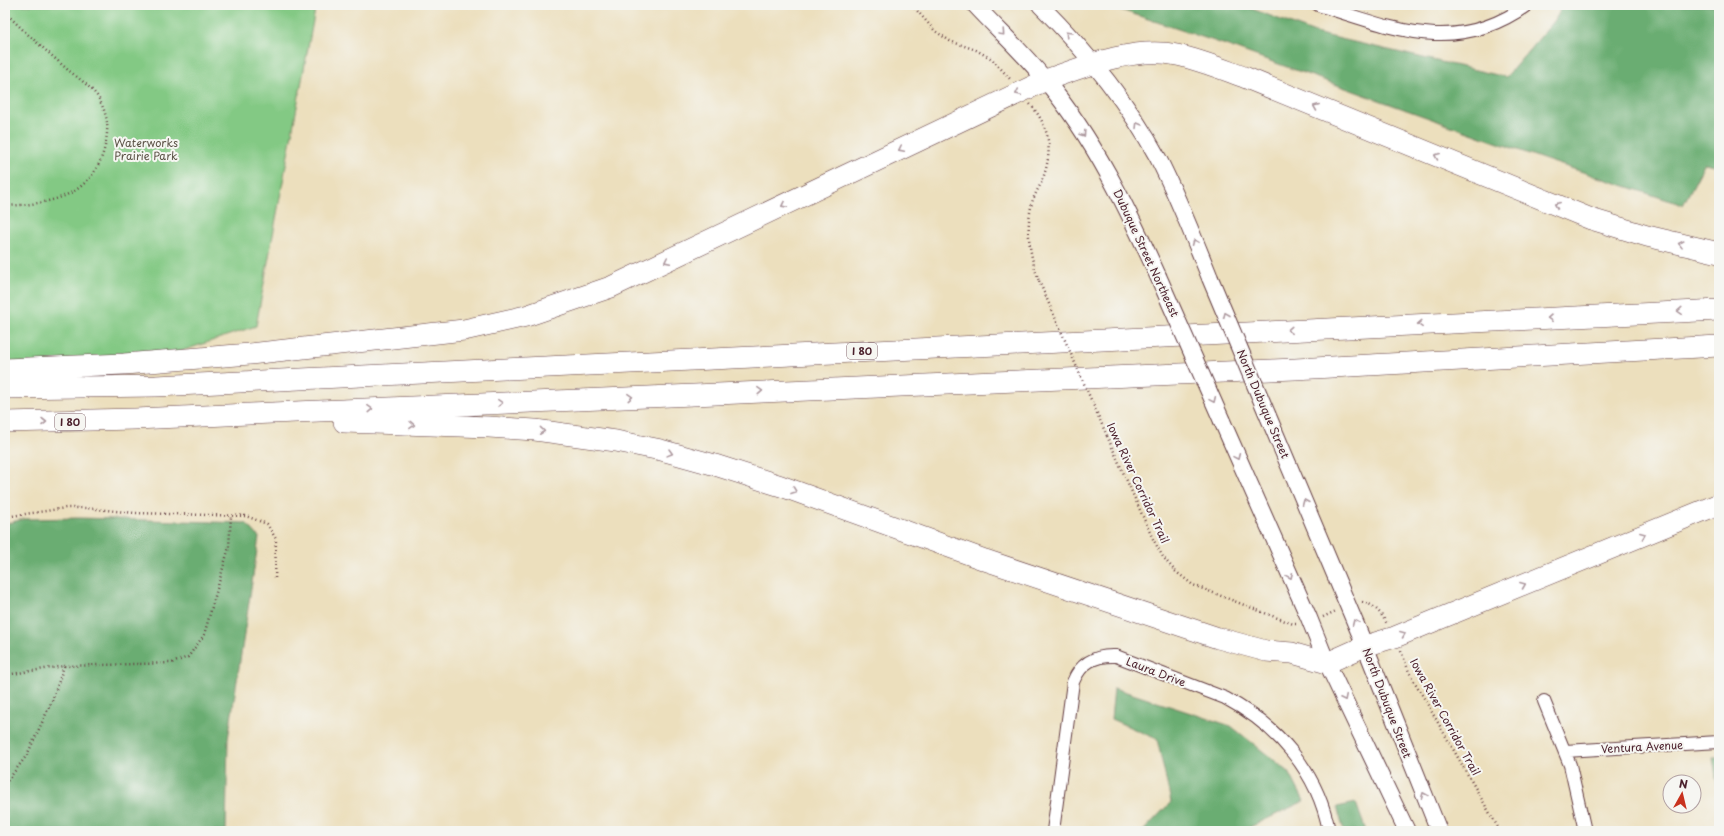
<svg xmlns="http://www.w3.org/2000/svg" width="1724" height="836" viewBox="0 0 1724 836" font-family="'Playpen Sans',sans-serif">
	<style>
		.green { fill: #83c984; stroke: #667458 }
		.forest { fill: #6aad72; stroke: #5a664e }
		.lines { fill: none; stroke-linecap: round; stroke-linejoin: round }
		.street-casing { stroke: #623c41; stroke-width: 14 }
		.secondary-casing { stroke: #623c41; stroke-width: 18 }
		.highway-casing { stroke: #623c41; stroke-width: 22 }
		.path { stroke: #623c41; stroke-width: 2.5; stroke-dasharray: 1 3; stroke-linecap: butt }
		.street { stroke: #fff; stroke-width: 12 }
		.secondary { stroke: #fff; stroke-width: 16 }
		.highway { stroke: #fff; stroke-width: 21 }
		.secondary-bridge-casing { stroke: #623c41; stroke-width: 18; stroke-linecap: butt }
		.path-bridge { stroke: #623c41; stroke-width: 2.5; stroke-dasharray: 1 3; stroke-linecap: butt }
		.secondary-bridge { stroke: #fff; stroke-width: 16 }
		.oneway { stroke: #ae9aa0 }
		.labels { text-anchor: middle; stroke-width: 4; stroke-linejoin: round; paint-order: stroke }
		.shield { fill: #f6f6f2; stroke: #7e6067; stroke-width: 1 }
		.shield-label { font-size: 10px; font-weight: bold; fill: #4a1f2b }
		.park-label { font-size: 11px; fill: #5b5246; stroke: #f6f6f2 }
		.street-label { font-size: 11px; fill: #4a1f2b; stroke: #f6f6f2 }
	</style>
	<rect width="100%" height="100%" fill="#f6f6f2"/>
	<filter id="ink" filterUnits="userSpaceOnUse"><feTurbulence type="fractalNoise" baseFrequency=".025" numOctaves="2"/><feDisplacementMap in="SourceGraphic" scale="8" xChannelSelector="R" yChannelSelector="G"/><feConvolveMatrix kernelMatrix="1 2 1 2 8 2 1 2 1" color-interpolation-filters="sRGB"/></filter>
	<filter id="wash" filterUnits="userSpaceOnUse"><feTurbulence type="fractalNoise" baseFrequency=".012" numOctaves="4" result="noise"/><feDisplacementMap in="SourceGraphic" scale="16" xChannelSelector="R" yChannelSelector="G"/><feGaussianBlur stdDeviation="0.9" result="paint"/><feColorMatrix in="noise" values="0 0 0 0 0 0 0 0 0 0 0 0 0 0 0 0 0 1.4 0 .05"/><feComposite in="paint" operator="in"/></filter>
	<g filter="url(#wash)">
		<rect width="100%" height="100%" fill="#ecdfbd"/>
		<path class="green" d="M5,5H316L256,326L149,362L5,367Z"/>
		<path class="forest" d="M1106,5H1242L1315,33L1506,77L1555,20L1563,5H1719V166L1705,163L1683,205L1543,159L1220,43Z
			M80,518L246,523L259,537L228,739L226,831H5V524L23,519Z
			M1114,688L1231,726L1289,772L1304,801L1242,831H1143L1171,802L1157,739L1111,719Z
			M1713,758H1719V795Z
			M1356,803L1366,831H1344L1337,807Z"/>
	</g>
	<g filter="url(#ink)">
		<g class="lines">
			<g class="street-casing">
				<path id="street" d="M1318,5C1393,28 1455,57 1527,5
					M1544,701L1570,765L1585,831
					M1565,751L1719,742
					M1053,831L1073,682C1081,662 1095,655 1116,656L1225,698C1278,726 1318,772 1329,831"/>
			</g>
			<g class="secondary-casing">
				<path id="secondary" d="M975,5C998,30 1025,54 1046,81C1094,139 1127,207 1158,276
					M1040,5C1086,51 1127,101 1158,158C1178,197 1194,238 1210,278
					M1268,416L1365,646L1439,831
					M1222,421L1309,618L1327,663L1407,831"/>
			</g>
			<g class="highway-casing">
				<path id="highway" d="M5,369L124,364L250,354L464,330L526,316L611,287L1046,80C1085,66 1135,46 1177,55C1200,60 1222,69 1244,77L1591,219L1647,236L1719,253
					M5,388L156,386L1719,310
					M5,422L135,419L1295,369L1719,346
					M344,422L489,427L535,430L616,441L661,450L715,465L781,486L985,560L1218,638L1266,651L1292,653L1327,663L1365,646L1395,637L1719,504"/>
			</g>
			<path class="path" d="M912,5L935,31L950,41L976,50L992,59L1011,80
				M5,12C25,33 47,51 68,70C77,77 94,89 99,99C108,116 109,128 105,146C93,197 51,204 5,206
				M1030,104C1051,128 1053,152 1042,181C1039,188 1034,195 1032,203C1025,229 1030,257 1039,281
				M1107,436L1152,537L1163,557L1175,571L1193,585L1293,624H1297
				M5,517L66,508H87L135,513L246,516L267,524L276,539L275,581
				M1362,602C1374,604 1381,613 1387,624
				M1323,617L1336,611
				M1401,651L1409,672L1500,831
				M5,675L64,666L172,663L188,657L204,635L229,547L231,516
				M5,784L27,755L52,701L64,666"/>
			<use href="#street" class="street"/>
			<use href="#secondary" class="secondary"/>
			<use href="#highway" class="highway"/>
			<g class="secondary-bridge-casing">
				<path id="secondary-bridge" d="M1158,276L1222,421
					M1210,278L1268,416"/>
			</g>
			<path class="path-bridge" d="M1039,281L1107,436"/>
			<use href="#secondary-bridge" class="secondary-bridge"/>
		</g>
		<defs><path id="oneway-chevron" d="M-2-3.5L2.5 0L-2 3.5" fill="none" stroke-width="1.6" stroke-linecap="round" stroke-linejoin="round"/></defs>
		<g class="oneway">
			<use href="#oneway-chevron" transform="translate(1002 33) rotate(47)"/>
			<use href="#oneway-chevron" transform="translate(1068 34) rotate(-133)"/>
			<use href="#oneway-chevron" transform="translate(1018 93) rotate(155)"/>
			<use href="#oneway-chevron" transform="translate(1316 107) rotate(-158)"/>
			<use href="#oneway-chevron" transform="translate(1138 125) rotate(-121)"/>
			<use href="#oneway-chevron" transform="translate(1083 134) rotate(57)"/>
			<use href="#oneway-chevron" transform="translate(901 149) rotate(154)"/>
			<use href="#oneway-chevron" transform="translate(1437 156) rotate(-158)"/>
			<use href="#oneway-chevron" transform="translate(784 205) rotate(154)"/>
			<use href="#oneway-chevron" transform="translate(1557 205) rotate(-158)"/>
			<use href="#oneway-chevron" transform="translate(1195 242) rotate(-113)"/>
			<use href="#oneway-chevron" transform="translate(1681 244) rotate(-166)"/>
			<use href="#oneway-chevron" transform="translate(667 261) rotate(154)"/>
			<use href="#oneway-chevron" transform="translate(1680 311) rotate(177)"/>
			<use href="#oneway-chevron" transform="translate(1226 315) rotate(-112)"/>
			<use href="#oneway-chevron" transform="translate(1550 318) rotate(177)"/>
			<use href="#oneway-chevron" transform="translate(1420 324) rotate(177)"/>
			<use href="#oneway-chevron" transform="translate(1290 330) rotate(177)"/>
			<use href="#oneway-chevron" transform="translate(760 391) rotate(-3)"/>
			<use href="#oneway-chevron" transform="translate(630 397) rotate(-3)"/>
			<use href="#oneway-chevron" transform="translate(1213 400) rotate(66)"/>
			<use href="#oneway-chevron" transform="translate(500 403) rotate(-3)"/>
			<use href="#oneway-chevron" transform="translate(370 409) rotate(-3)"/>
			<use href="#oneway-chevron" transform="translate(44 422)"/>
			<use href="#oneway-chevron" transform="translate(412 425) rotate(2)"/>
			<use href="#oneway-chevron" transform="translate(542 431) rotate(6)"/>
			<use href="#oneway-chevron" transform="translate(670 453) rotate(15)"/>
			<use href="#oneway-chevron" transform="translate(1237 457) rotate(66)"/>
			<use href="#oneway-chevron" transform="translate(794 491) rotate(20)"/>
			<use href="#oneway-chevron" transform="translate(1305 502) rotate(-113)"/>
			<use href="#oneway-chevron" transform="translate(1643 535) rotate(-22)"/>
			<use href="#oneway-chevron" transform="translate(1290 576) rotate(66)"/>
			<use href="#oneway-chevron" transform="translate(1523 585) rotate(-22)"/>
			<use href="#oneway-chevron" transform="translate(1355 622) rotate(-114)"/>
			<use href="#oneway-chevron" transform="translate(1403 634) rotate(-22)"/>
			<use href="#oneway-chevron" transform="translate(1344 698) rotate(64)"/>
			<use href="#oneway-chevron" transform="translate(1424 795) rotate(-113)"/>
		</g>
	</g>
	<g class="labels">
		<g class="shield">
			<rect x="847" y="343" width="30" height="16" rx="3"/>
			<rect x="55" y="414" width="30" height="16" rx="3"/>
		</g>
		<g class="shield-label">
			<text x="862" y="355">I 80</text>
			<text x="70" y="426">I 80</text>
		</g>
		<g class="park-label">
			<text x="146" y="147">Waterworks<tspan x="146" dy="13">Prairie Park</tspan></text>
		</g>
		<g class="street-label">
			<text transform="translate(1146 253) rotate(65)" y="4">Dubuque Street Northeast</text>
			<text transform="translate(1263 404) rotate(67)" y="4">North Dubuque Street</text>
			<text transform="translate(1138 483) rotate(65)" y="4">Iowa River Corridor Trail</text>
			<text transform="translate(1156 672) rotate(21)" y="4">Laura Drive</text>
			<text transform="translate(1387 703) rotate(69)" y="4">North Dubuque Street</text>
			<text transform="translate(1445 717) rotate(61)" y="4">Iowa River Corridor Trail</text>
			<text transform="translate(1642 747) rotate(-3)" y="4">Ventura Avenue</text>
		</g>
	</g>
	<rect width="1724" height="836" fill="none" stroke="#f6f6f2" stroke-width="20"/>
	<g transform="translate(1682 794) rotate(8)"><circle r="19" fill="#f6f6f2" stroke="#b1a0a2"/>
	<path d="M0-3L7 15L0 10L-7 15Z" fill="#c8321e"/>
	<text y="-6" font-size="11" font-weight="bold" text-anchor="middle" fill="#4a1f2b">N</text>
	</g>
</svg>
